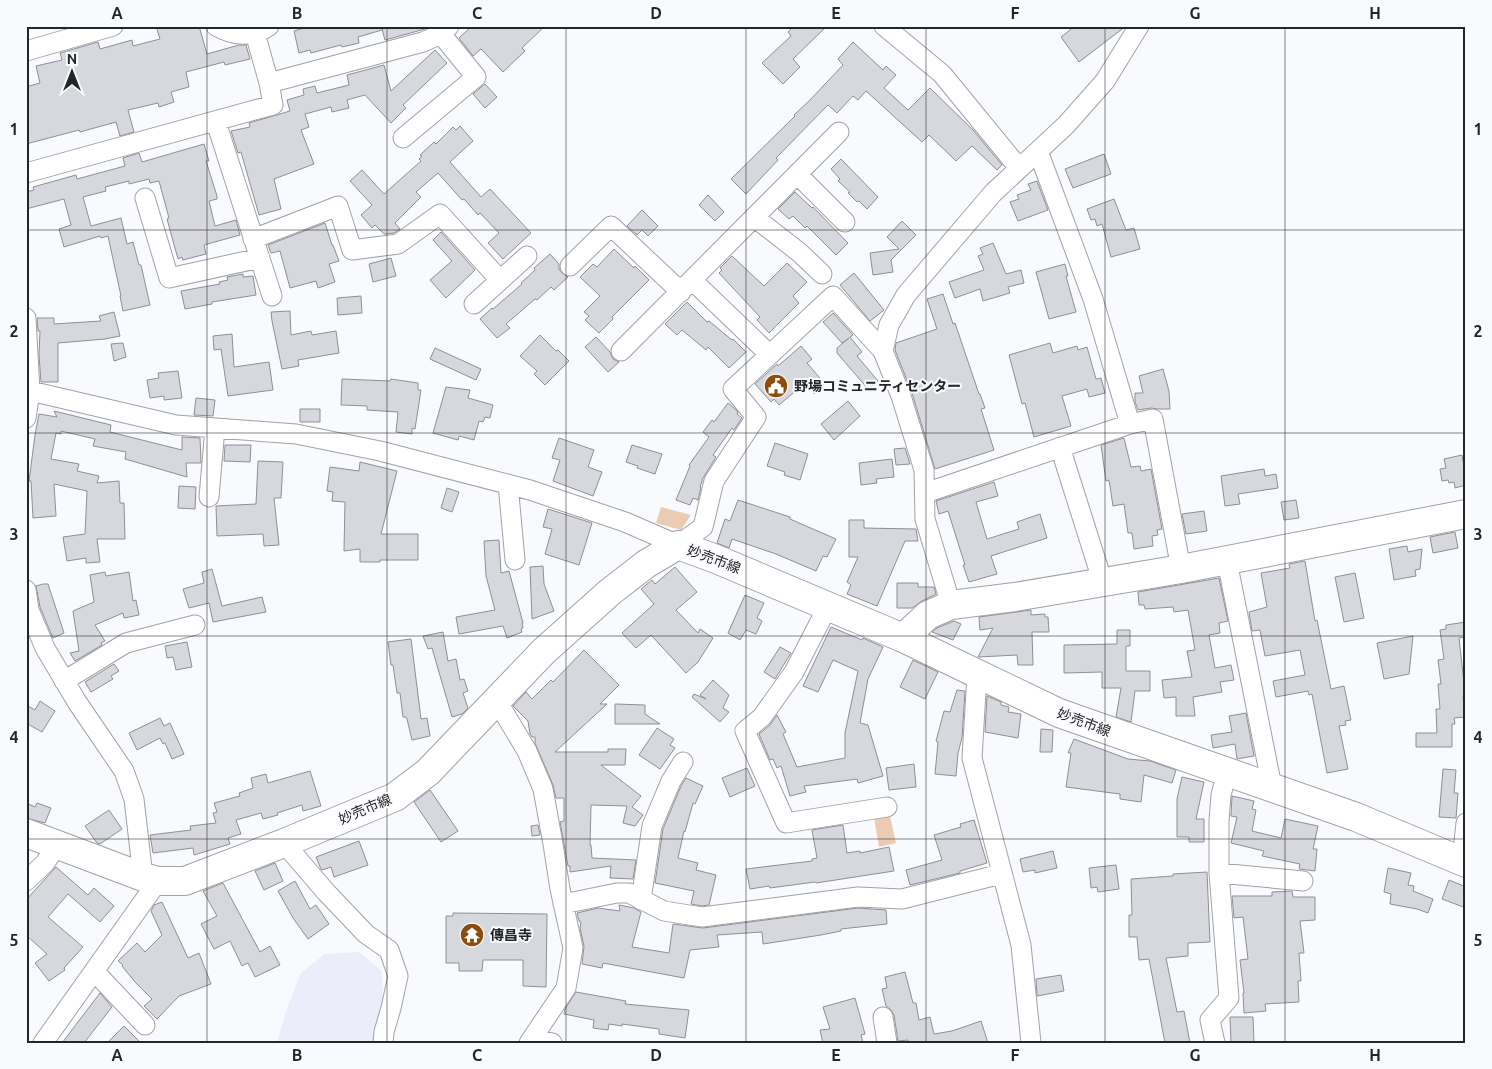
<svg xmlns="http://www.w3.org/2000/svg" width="1492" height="1069" viewBox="0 0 1492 1069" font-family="Ubuntu,'Noto Sans JP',sans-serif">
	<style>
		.built { fill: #ebedfb }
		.green { fill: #ebcbb2 }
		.building { fill: #d7d8dd; stroke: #8e8f94 }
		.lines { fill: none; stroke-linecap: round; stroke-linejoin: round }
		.street-casing { stroke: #a1a2a7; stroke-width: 21 }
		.secondary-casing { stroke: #a1a2a7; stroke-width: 30 }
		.street { stroke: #fff; stroke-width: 19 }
		.secondary { stroke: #fff; stroke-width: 28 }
		.grid { fill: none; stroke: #242527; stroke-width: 1; stroke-opacity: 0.55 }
		.labels { text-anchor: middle; stroke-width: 4; stroke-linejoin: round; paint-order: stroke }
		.poi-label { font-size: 14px; font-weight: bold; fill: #242527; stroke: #f9fafe; text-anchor: start }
		.street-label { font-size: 14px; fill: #242527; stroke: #f9fafe }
		.neatline { fill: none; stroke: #242527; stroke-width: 2 }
		.grid-label { font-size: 16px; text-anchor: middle; font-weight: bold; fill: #242527 }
	</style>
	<rect width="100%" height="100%" fill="#f9fafe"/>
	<path class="built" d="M359,952L382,971L383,1001L376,1043H278V1039L287,1008L301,973L325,954Z"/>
	<path class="green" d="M661,507L691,515L681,530L656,523Z
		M890,816L896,843L879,847L874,818Z"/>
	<path class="building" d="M156,26H199L207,54L239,45H246L250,59L225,65L224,62L186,72L189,87L171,92L174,102L159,107L158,103L128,110L134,132L120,136L116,122L80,132L79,130L26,144V87L40,83L36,66L62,60L60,53L98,42L100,49L132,40L133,46L160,39Z
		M311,26H382V30L358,37L359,43L342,47L341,45L311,53L310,50L299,53L294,31Z
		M395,26H425V29L385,40L382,29Z
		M472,26H545L522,48L525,51L503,72L481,49L473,56L459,38Z
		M794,26H827L793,59L800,67L783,84L762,63L791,36L788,32Z
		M1075,26H1126L1079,62L1061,37Z
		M853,42L883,70L886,66L896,75L884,88L908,110L930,88L973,130L1002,165L997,170L972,146L956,161L929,135L922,142L866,91L858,100L853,96L837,113L828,105L776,158L778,160L746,194L731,179L795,116L794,115L809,101L843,65L838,59Z
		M435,50L447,63L403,105L406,108L391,123L365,95L347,100L349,108L332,112L331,107L305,114L309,127L301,130L314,164L274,179L281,209L259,215L241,152L238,153L231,131L250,127L249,123L290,111L287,100L304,95L303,89L315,86L317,93L349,85L347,75L384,65L391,91Z
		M485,84L497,97L485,108L473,94Z
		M460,126L473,141L450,162L481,197L490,189L531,233L503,259L488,243L499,233L480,213L478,215L464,199L462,200L438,173L416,192L421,197L395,223L400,229L394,233L384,234L375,225L372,228L361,215L372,205L350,181L362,170L384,194L421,161L419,159L422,156L420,155L434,142L436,144L453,127L456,130Z
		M204,144L209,161H206L217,196V199L209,201L215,226L236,220L240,235L204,245L206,254L183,260L182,257L178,259L167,219L169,218L159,181L150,183L149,179L129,184V181L105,187L106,191L83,197L91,226L121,218L127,244L133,242L139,265H141L150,305L123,311L120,296H121L108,236L101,238L100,236L64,247L59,229L71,225L64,199L26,209V192L34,190L33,187L76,175L77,179L125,166L123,158L139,153L142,162Z
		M1104,154L1111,174L1073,188L1065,169Z
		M841,159L878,197L867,209L859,201L857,202L848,193L850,192L838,181L840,179L831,169Z
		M1037,181L1048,210L1018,221L1010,202L1019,199L1017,195L1031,190L1028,184Z
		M795,192L812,208L813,207L848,243L836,255L807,226L805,228L793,216L789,219L778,209Z
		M708,195L724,212L715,221L699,205Z
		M1114,199L1126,230L1134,228L1140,249L1111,257L1102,224L1097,226L1095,219L1091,220L1087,209Z
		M642,210L658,226L648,236L642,230L637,235L627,226Z
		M902,221L916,235L891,260L893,272L873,275L870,253L899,249L887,237Z
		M325,223L332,245H333L339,261L329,264L335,282L318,288L316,281L290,288L280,251L271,253L268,245Z
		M441,232L475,270L446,298L430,280L452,261L433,240Z
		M993,243L1006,274L1021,270L1024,283L1008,287L1010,293L983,301L980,289L955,298L949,282L984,270L978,256L983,254L980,248Z
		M614,249L634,268L635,266L649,280L612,317L613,319L599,333L585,320L589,316L584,312L600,296L580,277L593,264L597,267Z
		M550,254L559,264V269L562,273L568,277L554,290L551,287L537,300L535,299L506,324L510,328L497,338L480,319L492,308L493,309L522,284L521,283L535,270L534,268Z
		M732,256L764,286L787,263L807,282L793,296L799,303L769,333L757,320L760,317L719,273L722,270L720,268Z
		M391,258L396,276L373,282L369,264Z
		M1065,264L1068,276H1066L1076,312L1049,319L1036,272Z
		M854,273L884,310L870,321L840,285Z
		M243,274V277L253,276L256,295L212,302V304L185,309L181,291L220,284L219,282L228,280L227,277Z
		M943,294L953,324L955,323L979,394H980L985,408L981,409L994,450L935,469L912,393L895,350L896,343L937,329L927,299Z
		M361,296L362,313L338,315L337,298Z
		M687,302L707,322L709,321L732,340L733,339L746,352L729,368L708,347L706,350L682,330L677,335L665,324Z
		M290,311L291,335L311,331L312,335L336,331L339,353L298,360L299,366L282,369L272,321L271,312Z
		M114,312L120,336L105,339L58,343V382H41L39,355L40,331H38L37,318H54V324L101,321L99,316Z
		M833,313L853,335L850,337L862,352L857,356L878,381L868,389L837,353V348L849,338L842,343L823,322Z
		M232,334L234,367L269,362L273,390L228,396L221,349L214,350L213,336Z
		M540,335L556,351L558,350L569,361L545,385L534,374L537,371L520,356Z
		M596,337L610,352L613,359L619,362L608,372L585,347Z
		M123,343L126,357L114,361L111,344Z
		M1050,343L1053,353L1077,346L1078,350L1087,347L1096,379L1101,378L1105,393L1089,397L1087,389L1062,396L1071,426L1034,437L1025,403L1022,404L1009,355Z
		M801,346L812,359L807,363L825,384L814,394L805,383L779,405L774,399L771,402L755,384L777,364L778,366Z
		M435,348L481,369L476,380L430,359Z
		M1163,369L1169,391L1170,409H1158L1151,408L1138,410L1135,402V393H1143L1139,376Z
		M178,371L182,398L164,400V396L150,398L147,380L159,378L158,373Z
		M342,379L390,381L391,379L418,383V390H421L415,429L412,428V434L396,432L398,412L367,410V406L341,405Z
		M446,387L470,390L468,398L493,405L490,418L485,417L483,422L479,421L474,440L459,436L458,440L433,433Z
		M196,398L215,400L213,416L194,415Z
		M848,401L860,416L834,440L821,424Z
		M728,403L734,408L738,412L737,414L742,418L734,430L732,428L713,455L716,457L703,478L700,487H701L698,500L693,498L690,505L676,500L690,466L689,465L709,437L703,432L712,420L714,422Z
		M300,409H320V422H300Z
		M54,411L111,425L110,432L182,450V437L200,438L201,463H186L187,477L125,459L126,452L93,446L95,439L61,431V434L56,433L51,459L79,464L77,471L99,476L97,483L119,481L120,503H124L125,539H97L100,562L86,563V558L67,561L63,537L85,534L87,491L54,484L56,516L33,518L31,481H29L35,435L39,414L57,417Z
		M559,438L594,450L588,467L602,472L593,496L553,481L560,460L552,458Z
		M1124,438L1131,467L1140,466L1141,471L1151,469L1162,529L1157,530L1158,535L1152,536L1153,546L1134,549L1132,533H1128L1124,504L1113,506L1109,480L1106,481L1101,445Z
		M775,443L808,454L800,480L784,475L785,472L767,466Z
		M225,445H251L250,462L224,461Z
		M632,445L662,454L655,474L637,468L638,466L626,462Z
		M905,448L910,464L896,465L894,449Z
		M1462,455L1466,477V485L1455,488L1454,482L1449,483L1448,480L1442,481L1440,469L1446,468L1444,459Z
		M892,459L894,477L876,479L877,483L861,485L859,463Z
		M258,461L283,462L281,498H274L279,545L264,546L263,534L217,536L216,506L256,504Z
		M360,462L397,471L381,534H418V560H380V562H360V549L344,551L345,502L332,501L333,492L327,491L330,467L359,471Z
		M1264,469L1265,476L1276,474L1278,488L1238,494L1240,504L1225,506L1221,476Z
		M994,482L998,496L976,502L987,539L1019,529L1017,522L1040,514L1047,538L991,556L997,574L969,582L963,565H965L948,511L939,514L936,501Z
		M179,486L196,487L195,509L178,508Z
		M447,488L459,492L452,512L441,508Z
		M738,500L790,517V519L836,539L827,557L823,556L816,571L776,554L732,539L729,548L717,543L725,519L730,521Z
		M1296,500L1299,518L1284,520L1281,502Z
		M548,509L592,523L579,565L545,554L552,529L543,527Z
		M1204,511L1207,531L1186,534L1182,514Z
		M849,520H864V528L916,529L918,541H905L877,606L847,594L851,585L847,582L858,557H849Z
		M1455,532L1458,548L1433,553L1430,537Z
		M499,540L501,573L509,571L523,623H522L523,628L521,629L522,632L507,638L503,626L459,634L456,617L495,610L486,576L484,541Z
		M1407,546L1408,552L1422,549L1420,569L1415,570L1416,576L1394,580L1389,549Z
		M1305,561L1315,621L1317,620L1331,689L1344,686L1351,720L1345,721L1346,725L1339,726L1348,769L1327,773L1312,694L1309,695L1308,691L1276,697L1273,681L1305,675L1300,650L1265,656L1260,630L1252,631L1249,612L1267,607L1261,573L1290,568L1289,564Z
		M543,566L544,584L554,611L532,619L530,567Z
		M675,567L697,592L676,610L698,633L700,629L713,638L698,662L686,673L651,635L636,648L622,633L654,604L641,589L652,580L655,584Z
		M212,569L222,606L262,597L266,612L213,622L209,603L189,608L183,589L204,583L202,572Z
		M105,572L106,576L129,572L133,601L136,600L139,615L124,618L123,613L95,625L105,641L101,643L102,645L75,661L70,653L79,651L73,611L94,602L90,575Z
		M1355,573L1364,618L1344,622L1335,577Z
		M1219,578L1228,621L1219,623L1220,633L1209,635L1215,668L1231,665L1234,680L1220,682L1222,692L1193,697L1195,716H1176V697L1164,698L1162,680L1192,677L1187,651L1195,650L1188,610L1174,612L1173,607L1145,609L1144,605H1139L1138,592Z
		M897,583H918V587H934L936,594L922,601L912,608H897Z
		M43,584H48L64,633L53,638L40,607L36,586Z
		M745,595L764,603L757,618L762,621L756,634L746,630L740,640L728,633Z
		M1031,610V615L1045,614V617H1048L1049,632H1032L1033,665H1018L1017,655L978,657L993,628L980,630L979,617Z
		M954,621L961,624L953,640L932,632L937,628Z
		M1466,622V637L1459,638L1465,692L1463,697L1465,717L1454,718L1455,724H1452V747H1416V733H1437L1436,709H1440L1438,684H1441L1438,660L1444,659L1440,630L1446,629V625Z
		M831,627L862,640L863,638L883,647L868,679L860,723L868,725L883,776L858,783L857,779L804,786L806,792L790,796L781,766L777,768L773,759L770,760L759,734L769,726L777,715L786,732L783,734L797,767L845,758V733L858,671L833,660L818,692L803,686Z
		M1117,630H1130V646H1126V671H1150V691H1135L1131,722L1116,717L1121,688H1102V672L1064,673V645L1117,644Z
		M443,632L448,661L456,659L460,680L464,679L468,691L463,693L468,708L462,714L452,717L432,648L428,649L423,636Z
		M1413,636L1409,674L1384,679L1377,643Z
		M411,639L421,719L427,718L430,736L412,740L407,719L406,717H403L400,693H397L393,665H391L388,642Z
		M187,642L192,667L176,670L173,657L167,658L165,646Z
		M780,647L791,653L775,679L764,672Z
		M584,650L619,685L600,704H607L555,752H608V749H626L625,765H601L641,796L632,807L643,815L635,826L623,823L627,806L591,805L590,845H591L592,858L636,860L633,879L610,878L611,866L570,872V866H568L560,822L564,821V798H556L553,785L535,743V737H532L530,734L528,721L513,706L526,692L532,699L551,680L553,682Z
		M913,660L938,672L925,699L900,687Z
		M114,664L119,671L111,676L113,679L91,692L85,682Z
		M713,680L729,695L723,708L729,712L720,722L692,697L694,694L706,699L700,695Z
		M957,690L965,691L962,738L958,753L956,776L935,774L938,742L936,741L944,711L950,712Z
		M987,696L1001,702V705L1009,707L1008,712L1021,714L1018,738L985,732Z
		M40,701L55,711L42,732L26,723V705L35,710Z
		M615,704L645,705V714L660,724H615Z
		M1246,713L1254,756L1237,759L1235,744L1213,748L1211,735L1232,732L1229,716Z
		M160,718L164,726L170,723L184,754L172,759L165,743L163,744L160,738L137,750L129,733Z
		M657,728L674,739L670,745L675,748L660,769L639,755Z
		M1041,729L1053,730L1052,752H1040Z
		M1074,739L1128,759L1150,761L1176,770L1172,783L1144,775L1141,802L1120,799V794L1066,787L1071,753H1068Z
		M914,764L916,787L889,790L886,768Z
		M747,768L755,786L730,797L722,778Z
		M1443,769L1456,770L1454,793H1458L1456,818L1439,817Z
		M310,771L321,806L303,811L302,805L277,813L278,815L263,819L261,813L236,820L241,834L228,838L230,844L194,855L193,848L153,853L150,835L191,830L190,826L216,823L213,813L217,812L214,803L240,796L239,793L253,788L251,778L266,774L268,783Z
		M1182,777L1204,782L1196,819H1204V842H1189V837H1177V799Z
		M686,778L703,786L695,804L693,803L685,832L684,831L678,858L698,863L696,870L716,875L709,905L702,906L691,904L694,891L655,883L663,829L681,786Z
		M430,790L458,831L441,842L414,802Z
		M1232,796L1254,801L1252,809L1256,810L1252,831L1281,838L1285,819L1318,826L1313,849H1317L1315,871L1299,869L1300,864L1262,856L1264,851L1231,843L1237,817L1231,816Z
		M26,803L35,807L37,803L51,808L45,823L26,818Z
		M109,810L122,829L100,844L97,843L85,826Z
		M974,820L987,863L960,871V873L910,885L906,870L942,860L934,835L961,827L960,824Z
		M538,825L540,835L532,836L531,826Z
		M843,825L847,853L860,851V853L889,847L894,871L816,883L815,882L770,888L769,886L750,889L746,869L812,861V859L817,858L812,830Z
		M359,841L368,865L334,877L331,867L322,870L321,869L316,857Z
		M1053,851L1057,868L1035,873V870L1023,872L1020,859Z
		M275,863L283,881L264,890L255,871Z
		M1116,865L1119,889L1098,892L1097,887L1091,888L1089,868Z
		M56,867L88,895L94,888L114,906L100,922L68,894L48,917L83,947L64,968L65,970L49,981L35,963L47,954L26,935V900Z
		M1388,868L1411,873L1408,885L1414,886L1413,891L1433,899L1428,913L1417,909L1390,904L1391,894L1384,892Z
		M1207,872L1210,942L1188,943V956L1166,958L1177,1012L1184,1011L1190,1043H1165L1149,959L1139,960L1137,937H1129V915H1132L1131,879L1173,876V874Z
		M1449,880L1466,887V908L1442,899Z
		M295,881L310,909L316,905L329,924L308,939L293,918L278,891Z
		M223,883L260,952L270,946L280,965L255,977L248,963L242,966L230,941L214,949L201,924L217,916L203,891Z
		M1292,891L1293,897H1315V920L1300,921L1304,953H1299L1301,981H1298L1299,1002L1265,1004L1266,1011L1244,1013L1243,993H1244L1240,960L1248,959L1243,917L1234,918L1232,896H1272V892Z
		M162,902L188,958L199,953L211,984L179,996L157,1019L144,1006L152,999L135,982L122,966L123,965L118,961L137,943L145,952L162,935L151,911L154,905Z
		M619,905L634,908L641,912L632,947L669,953L673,924L703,928L858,908L886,910L887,924L841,929V931L821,935L763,944L762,932L717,935L719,947L690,950L684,978L603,963L602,968L582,964L584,946L580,928L581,922L579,921L577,913L598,908L620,911Z
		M453,913L547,914L546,987L523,986V960H483L482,971H459V963H446V916H453Z
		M905,972L913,1003H916L919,1020L930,1017L934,1034L952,1031L981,1021L988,1043H909L908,1040L898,1041L894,1015L891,1010L886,1006L882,989L887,988L885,977Z
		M1061,975L1064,991L1037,996L1036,979Z
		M576,992L626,1001L625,1004L689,1010L685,1038L659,1034V1029L622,1024V1026L609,1024L608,1030L593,1028L594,1020L564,1014L565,1009Z
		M100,993L112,1007L84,1043H62Z
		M855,998L865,1034L861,1035L863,1043H823L820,1030L830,1029L823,1007Z
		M1230,1017H1253L1254,1043H1231Z
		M124,1026L141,1043H107Z"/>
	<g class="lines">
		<g class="street-casing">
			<path id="street" d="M216,26C233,36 252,38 269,26
				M884,26L942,74L1019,168
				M255,33L269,83
				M26,51L113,26
				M216,122L272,296
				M403,138L476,77L441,34
				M1038,151L1093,299L1130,424
				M26,173L273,105L269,83L423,42L441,34L449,26
				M797,174L845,222
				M145,198L169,278L260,258
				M754,217L800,253L822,274
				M253,239L338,206L352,250L398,244L440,214L500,280
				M570,266L611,226L681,292
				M692,280L770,355
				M474,304L527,256
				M26,318L30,391L26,418
				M621,351L839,132
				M883,351L889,325L906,295L993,193L1066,125L1105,81L1139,26
				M26,390L176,425L296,434L380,451L530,490L625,522L678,545L703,527L714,481L756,417L733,389L833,296L883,351L901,396L924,470L925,519L951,605
				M1060,447L1103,583
				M508,484L515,560
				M925,493L1130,424L1153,419L1181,569
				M209,497L215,428
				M1227,561L1272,787
				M26,590L29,610L45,648L77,702L124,771L134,799L143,877
				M828,606L794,672L762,717L745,731L786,823L887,807
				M977,675L972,758L1021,945L1031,1043
				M64,681L126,643L195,625
				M497,701L527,751L543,789L553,844L560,889L573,948L566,988L529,1043
				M284,843L326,892L366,934L389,950L398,976L391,1008L384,1032L383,1043
				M1462,861L1466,823
				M1219,873L1303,881
				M26,881L45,863L57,845
				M641,900L652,826L671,781L683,762
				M563,904L617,893H629L664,911L702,917L858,897L902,899L1001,874
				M94,971L145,1025
				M883,1017L887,1043
				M532,1040L552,1043
				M43,1043L158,881
				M1215,1043L1210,1020L1229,998L1219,873V821L1221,795L1227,772"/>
		</g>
		<g class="secondary-casing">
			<path id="secondary" d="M903,638L928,615L951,605L1015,597L1181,569L1466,514
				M26,833L143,877L158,881H185L284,843L395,797L428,772L544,651L610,592L646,564L678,545L716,559L903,638L1059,713L1356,817L1466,863"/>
		</g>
		<use href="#street" class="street"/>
		<use href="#secondary" class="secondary"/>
	</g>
	<path class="grid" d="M207,26V1043M387,26V1043M566,26V1043M746,26V1043M926,26V1043M1105,26V1043M1285,26V1043M26,230H1466M26,433H1466M26,636H1466M26,839H1466"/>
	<defs>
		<g id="civic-disc" transform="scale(1.25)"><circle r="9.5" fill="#8a4d0e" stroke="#f9fafe"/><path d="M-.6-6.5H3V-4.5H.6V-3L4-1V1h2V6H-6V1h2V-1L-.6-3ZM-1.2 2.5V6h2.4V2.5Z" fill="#fff"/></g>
		<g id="temple-disc" transform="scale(1.25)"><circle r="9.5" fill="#8a4d0e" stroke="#f9fafe"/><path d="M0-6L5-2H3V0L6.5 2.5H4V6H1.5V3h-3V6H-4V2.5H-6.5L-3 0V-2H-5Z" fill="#fff"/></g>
	</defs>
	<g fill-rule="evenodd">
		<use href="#civic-disc" x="776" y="386"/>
		<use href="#temple-disc" x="472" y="935"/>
	</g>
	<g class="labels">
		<g class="poi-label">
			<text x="794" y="391">野場コミュニティセンター</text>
			<text x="490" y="940">傳昌寺</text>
		</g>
		<g class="street-label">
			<text transform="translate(714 559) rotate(21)" y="5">妙売市線</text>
			<text transform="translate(1084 722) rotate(21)" y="5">妙売市線</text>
			<text transform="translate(365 809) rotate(-23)" y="5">妙売市線</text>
		</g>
	</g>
	<rect width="1492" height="1069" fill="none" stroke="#f9fafe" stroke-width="55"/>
	<g transform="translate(72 72)" stroke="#f9fafe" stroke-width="4" paint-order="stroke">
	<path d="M0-4L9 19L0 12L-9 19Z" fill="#242527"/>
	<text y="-8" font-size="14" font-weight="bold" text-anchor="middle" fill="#242527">N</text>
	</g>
	<rect x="28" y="28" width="1436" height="1014" class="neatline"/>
	<g class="grid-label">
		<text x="117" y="19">A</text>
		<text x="297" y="19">B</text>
		<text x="477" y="19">C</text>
		<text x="656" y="19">D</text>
		<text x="836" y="19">E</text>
		<text x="1015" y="19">F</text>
		<text x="1195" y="19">G</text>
		<text x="1375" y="19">H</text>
		<text x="14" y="135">1</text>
		<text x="1478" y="135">1</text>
		<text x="14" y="337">2</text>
		<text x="1478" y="337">2</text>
		<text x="14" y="540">3</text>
		<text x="1478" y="540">3</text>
		<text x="14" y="743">4</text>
		<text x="1478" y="743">4</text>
		<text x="14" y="946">5</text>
		<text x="1478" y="946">5</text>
		<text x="117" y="1061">A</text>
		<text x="297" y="1061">B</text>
		<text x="477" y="1061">C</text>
		<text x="656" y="1061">D</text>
		<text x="836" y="1061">E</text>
		<text x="1015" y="1061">F</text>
		<text x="1195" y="1061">G</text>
		<text x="1375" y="1061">H</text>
	</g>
</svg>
